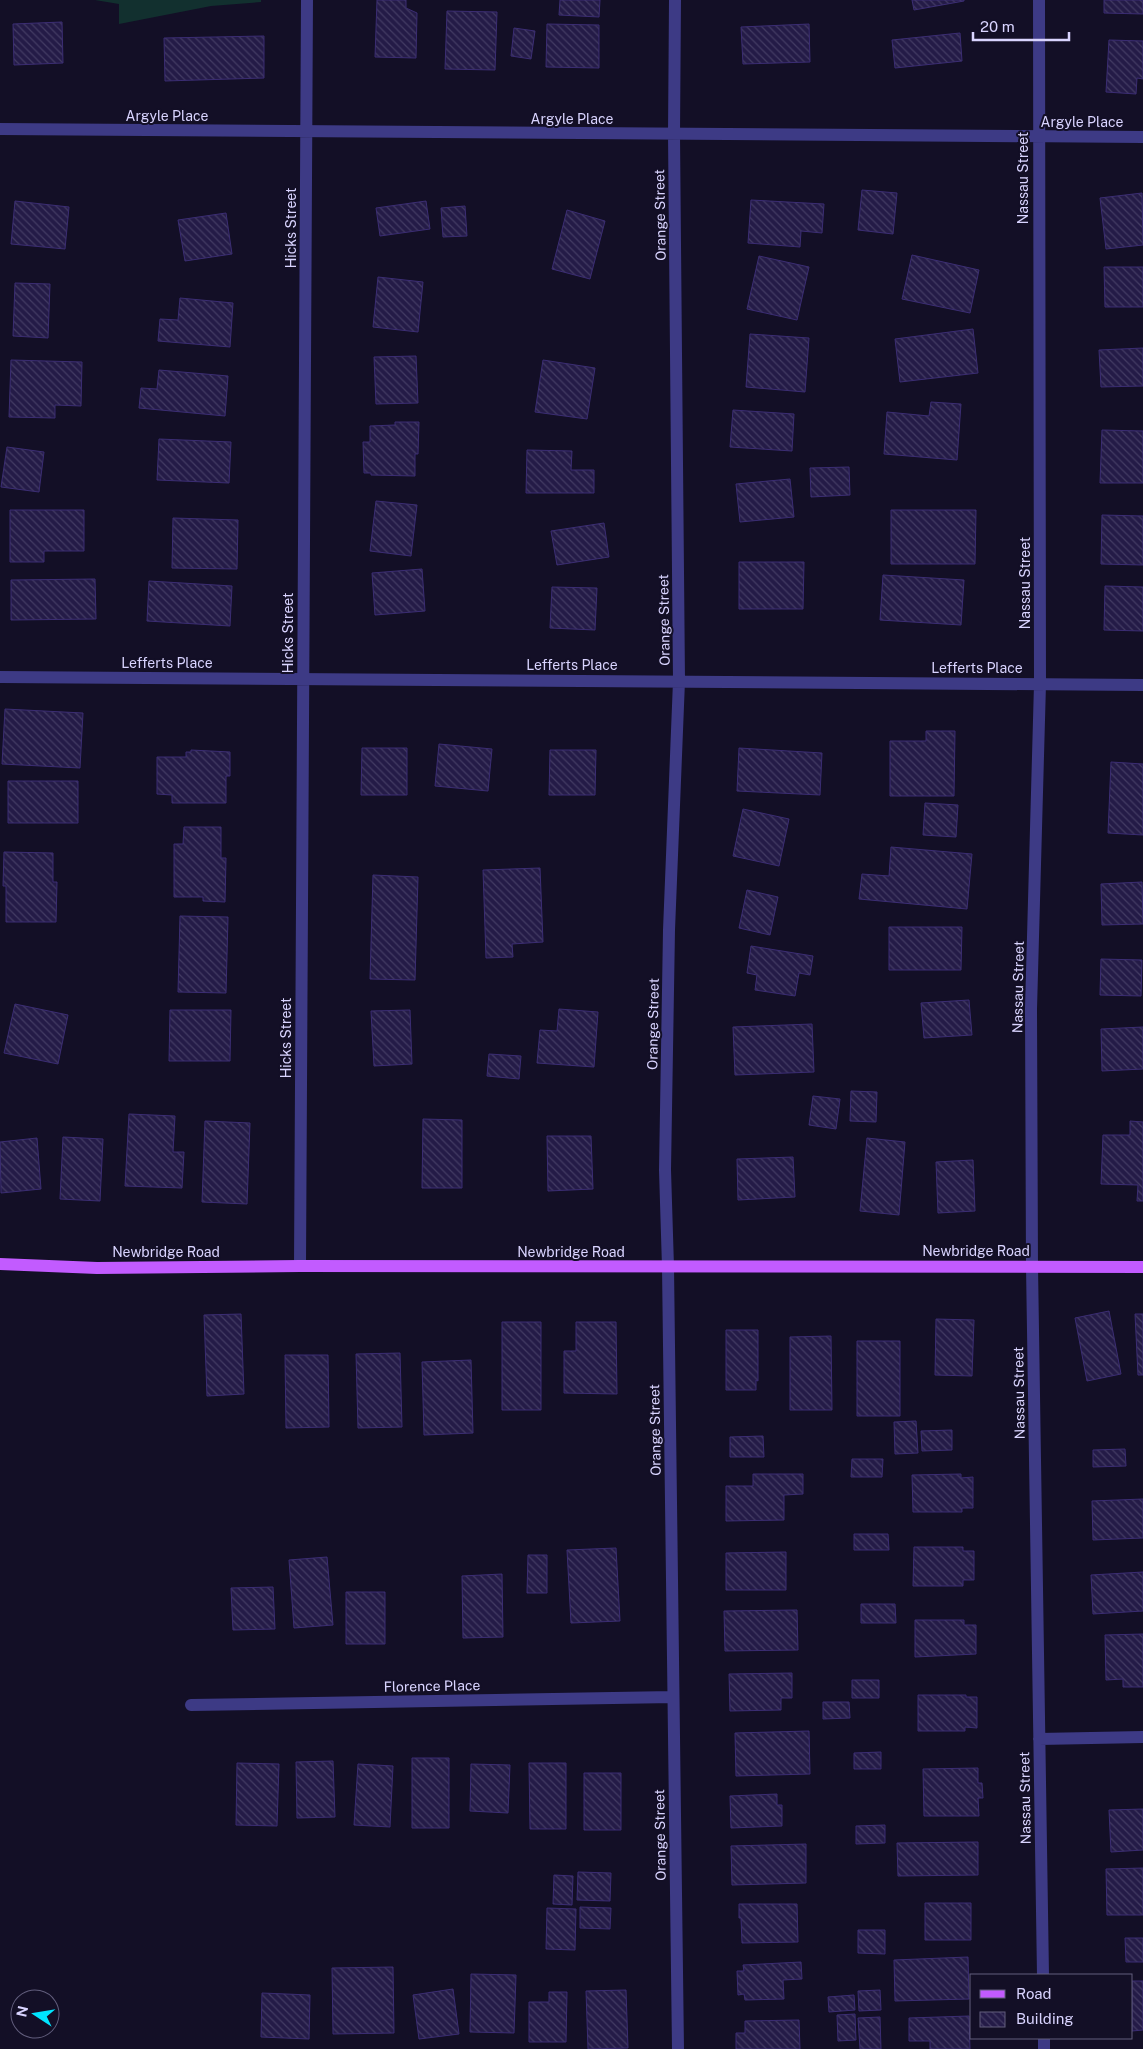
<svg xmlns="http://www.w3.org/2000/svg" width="1143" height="2049" viewBox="0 0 1143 2049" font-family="'Public Sans',sans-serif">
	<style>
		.green { fill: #12302f }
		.building { fill: url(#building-back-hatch); stroke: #3b2d73 }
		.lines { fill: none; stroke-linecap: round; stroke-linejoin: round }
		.minor { stroke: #3d3a85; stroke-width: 12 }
		.major { stroke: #c25bff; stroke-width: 12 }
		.labels { text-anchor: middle; stroke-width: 4; stroke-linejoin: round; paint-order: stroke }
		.street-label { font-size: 14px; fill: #d9d4ff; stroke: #130f26 }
	</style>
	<defs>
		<pattern id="building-back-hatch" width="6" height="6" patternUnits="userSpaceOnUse" patternTransform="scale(1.25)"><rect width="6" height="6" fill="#241b47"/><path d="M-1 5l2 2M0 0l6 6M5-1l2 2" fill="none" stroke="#433b63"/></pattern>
	</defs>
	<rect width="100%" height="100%" fill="#130f26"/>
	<path class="green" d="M95,0H261V2L211,6L119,24V4Z"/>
	<path class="building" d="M377,0H406V8L417,13L416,58L375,57Z
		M560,0H600L599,17L559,15Z
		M912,0H964V1L914,10Z
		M1104,0H1143V14L1104,13Z
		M447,11L497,12L495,70L445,69Z
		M62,22L63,63L14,65L13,24Z
		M547,24L599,25V68L546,67Z
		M809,24L810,62L743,64L741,27Z
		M514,28L535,31L531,59L511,56Z
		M960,33L962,61L895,68L892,40Z
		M264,36V78L165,81L164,38Z
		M1109,40L1143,41V79L1137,78L1136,94L1106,92Z
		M862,190L897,193L893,234L858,230Z
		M1142,193L1143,245L1106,249L1100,198Z
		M751,200L824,204L822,233L801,231L800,247L748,243Z
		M15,201L69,207L65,249L11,244Z
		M426,201L430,229L380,236L376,208Z
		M465,206L467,236L443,237L441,208Z
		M567,210L605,221L590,279L552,269Z
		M226,213L232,254L185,261L178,220Z
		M912,255L979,270L970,313L902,299Z
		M759,256L809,267L797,320L747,309Z
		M1104,267H1143V307H1105Z
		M378,277L423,282L418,332L373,327Z
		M15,283L50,284L48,338L13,336Z
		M180,298L233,303L230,347L158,341L160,319L178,320Z
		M973,329L978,373L900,382L895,339Z
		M750,334L809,338L805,392L746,387Z
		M1143,348V386L1101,387L1099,350Z
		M416,356L418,403L376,404L374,357Z
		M11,360L82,362L81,406L55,405V418L9,417Z
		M543,360L595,368L587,419L535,412Z
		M159,370L228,376L225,416L139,408L141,388L157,389Z
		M931,402L961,404L957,460L884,454L887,412L929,416Z
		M733,410L794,414L792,451L730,447Z
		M395,422H419L418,454H415V476L371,475V473H364L363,442H370V426L395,425Z
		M1102,430L1143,431V483H1100Z
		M159,439L231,442L229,483L157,480Z
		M7,447L44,452L39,492L1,487Z
		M527,450L572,451L571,470H594V493H526Z
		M849,467L850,495L811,497L810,468Z
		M790,479L794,517L740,522L736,484Z
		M376,501L417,505L411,556L370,551Z
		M10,510H84V551H44V562H10Z
		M891,510H976L975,564H891Z
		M1102,515L1143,516V565L1101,564Z
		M173,518L238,520L237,569L172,568Z
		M604,523L609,557L557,565L551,531Z
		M739,562H804L803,609H739Z
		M422,569L425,611L375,615L372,573Z
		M883,575L964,580L961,625L880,620Z
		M95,579L96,619L11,620V580Z
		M149,581L232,586L230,626L147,621Z
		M1105,586L1143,587V631L1104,630Z
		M552,587L597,588L595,630L550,628Z
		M5,709L83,713L80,768L2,764Z
		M926,731H955L954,796H890V741H926Z
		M439,744L492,749L488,791L435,786Z
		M362,748H407V795H361Z
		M739,748L822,753L820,795L737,791Z
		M191,750L230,752V776H226V803H172V795L157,794V757H186V752H191Z
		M550,750H596L595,795H549Z
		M1111,762L1143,764V835L1108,833Z
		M8,781H78V823H8Z
		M925,803L958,805L956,837L923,835Z
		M743,809L789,819L779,866L733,856Z
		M184,827H221V858H226L225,902L203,901V897H174V844H183Z
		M891,847L972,854L967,909L859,899L862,874L889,876Z
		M4,852L53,853V882H57L56,922H6V886H3Z
		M540,868L543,942L512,944L513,957L486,958L483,870Z
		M373,875L418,877L415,980L370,979Z
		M1142,882L1143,924L1102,925L1101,884Z
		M747,890L778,897L770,935L739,928Z
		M180,916L228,917L226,993L178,992Z
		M889,927H962L961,970H889Z
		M751,946L813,956L810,975L799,973L795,996L755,990L757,975L747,973Z
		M1101,959L1142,960L1141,996L1100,995Z
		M969,1000L972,1035L924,1038L921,1003Z
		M15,1004L68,1015L58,1064L4,1053Z
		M559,1009L598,1012L594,1067L537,1063L540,1030L557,1031Z
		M170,1010H231L230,1061H169Z
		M410,1010L412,1064L374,1066L371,1011Z
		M812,1024L814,1072L735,1075L733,1027Z
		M1143,1027V1069L1102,1071L1101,1029Z
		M489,1054L521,1056L519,1079L487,1076Z
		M851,1091L877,1092L876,1122L850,1121Z
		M813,1096L840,1099L836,1129L809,1125Z
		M129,1114L175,1116L173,1152H184L182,1188L125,1186Z
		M423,1119L462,1120V1188H422Z
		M205,1121L250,1123L247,1204L202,1202Z
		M1130,1121L1143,1122V1201H1137L1138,1185L1101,1184L1103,1135H1130Z
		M547,1136H591L593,1189L548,1191Z
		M63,1137L103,1139L100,1201L60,1199Z
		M37,1138L41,1189L1,1193L0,1142Z
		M867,1138L905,1142L899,1215L860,1211Z
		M793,1157L795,1197L738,1200L737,1159Z
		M973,1160L975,1211L938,1213L936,1162Z
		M1109,1311L1121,1374L1087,1381L1075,1318Z
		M241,1314L244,1394L207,1396L204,1315Z
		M1135,1314H1143V1375H1138Z
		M936,1319L974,1320L972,1376L935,1375Z
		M502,1322H541V1410H502Z
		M576,1322H616L617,1394L564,1393V1351H576Z
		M726,1330H758V1381L756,1380V1390H726Z
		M831,1336L832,1410H790V1337Z
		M857,1341H900V1416H857Z
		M400,1353L402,1427L358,1428L356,1354Z
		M285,1355H328L329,1427L286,1428Z
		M471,1360L473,1433L424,1435L422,1362Z
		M916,1421L918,1453L895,1454L894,1422Z
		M952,1430V1450L922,1451L921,1431Z
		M763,1436L764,1457H730V1437Z
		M1125,1449L1126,1466L1093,1467V1450Z
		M852,1459H883L882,1477H851Z
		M753,1474H803V1494L784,1495V1520L726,1521V1486H753Z
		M961,1474V1478L973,1477V1508H962V1512H913L912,1475Z
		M1143,1499V1538L1093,1540L1092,1501Z
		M854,1534H888L889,1550H854Z
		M914,1547H963V1551H974V1580H963V1586H913Z
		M616,1548L620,1621L571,1623L567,1550Z
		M786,1552V1590H726V1553Z
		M528,1555H547V1593H527Z
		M327,1557L333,1625L294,1628L289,1560Z
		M1143,1572V1611L1093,1614L1091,1575Z
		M502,1574L503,1637L463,1638L462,1576Z
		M273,1587L275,1629L233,1630L231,1588Z
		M346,1592H385V1644H346Z
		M861,1604H895L896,1623H861Z
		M797,1610L798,1650L725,1651L724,1611Z
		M915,1620H964V1625H976V1654L915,1657Z
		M1143,1634V1687H1123V1679L1106,1680L1105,1635Z
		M792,1673V1698H781V1710L730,1711L729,1674Z
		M852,1680H879V1698H852Z
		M918,1695H966V1697H977V1728L965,1727V1731H918Z
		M823,1702H849L850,1718L823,1719Z
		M809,1731L810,1774L736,1776L735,1733Z
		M881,1752V1769H854V1753Z
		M412,1758H449V1828H412Z
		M333,1761L335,1817L297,1818L296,1762Z
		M237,1763L279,1764L277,1826L236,1825Z
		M529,1763H566V1829H530Z
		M358,1764L393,1766L390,1827L354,1825Z
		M471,1764L510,1765L508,1813L470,1811Z
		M978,1768V1783H982L983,1798H978L979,1816H924L923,1769Z
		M584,1773H621V1830H584Z
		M777,1794V1805H782V1826L731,1828L730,1796Z
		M1143,1809V1850L1111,1852L1109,1810Z
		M885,1825V1843L856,1844V1826Z
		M978,1842V1875L898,1876L897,1843Z
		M806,1844V1883L732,1885L731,1846Z
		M1143,1868V1915H1107L1106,1869Z
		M578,1872L611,1873L610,1901L577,1900Z
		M554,1875L573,1876L572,1905L553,1904Z
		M925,1903H971V1940H925Z
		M739,1904H797L798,1942L742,1943L741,1918H739Z
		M580,1907L611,1908L610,1929L580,1928Z
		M547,1908L576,1909L575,1950L546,1949Z
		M858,1930H885V1954L858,1953Z
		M1125,1938H1143V1962H1126Z
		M968,1957L969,1999L895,2001L894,1960Z
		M801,1962L802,1979L783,1980L784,1999L745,2000L744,1994L738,1995L737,1971H744L743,1965Z
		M393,1967L394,2033L333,2034L332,1968Z
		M471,1974L516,1975L514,2033L470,2032Z
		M1132,1981H1143V2030L1132,2031Z
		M453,1989L459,2034L419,2039L413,1995Z
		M626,1990L628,2048L588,2049L586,1991Z
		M880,1990L881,2010L859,2011L858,1991Z
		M549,1992H567L566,2042H529V2002H549Z
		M262,1993L310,1995L309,2039L261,2037Z
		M854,1995L855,2010L829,2012L828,1997Z
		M855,2014L856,2040L838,2041L837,2015Z
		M969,2016L970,2049H930V2041H909V2018Z
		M880,2017L881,2049H860L858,2018Z
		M799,2020L800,2049H736V2033H745V2021Z"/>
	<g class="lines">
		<path class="minor" d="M675,0L674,134L679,681L669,930L665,1170L668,1267L678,2049
			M1039,0L1040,684L1031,1009L1032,1266L1043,1975
			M0,129L1143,137
			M0,677L1143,685
			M300,1266L307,0
			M191,1705L673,1697
			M1039,1739L1143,1737
			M1044,2038V2049"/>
		<path class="major" d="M0,1264L97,1268L300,1266L1143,1267"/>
	</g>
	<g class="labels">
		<g class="street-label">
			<text x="167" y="121">Argyle Place</text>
			<text x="572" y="124">Argyle Place</text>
			<text x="1082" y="127">Argyle Place</text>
			<text transform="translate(1023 178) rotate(-90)" y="5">Nassau Street</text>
			<text transform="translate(660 215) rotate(-91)" y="5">Orange Street</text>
			<text transform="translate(291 228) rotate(-90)" y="5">Hicks Street</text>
			<text transform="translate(1025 583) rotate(-90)" y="5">Nassau Street</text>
			<text transform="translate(664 620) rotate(-91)" y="5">Orange Street</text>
			<text transform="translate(288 633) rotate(-90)" y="5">Hicks Street</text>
			<text x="167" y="668">Lefferts Place</text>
			<text x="572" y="670">Lefferts Place</text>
			<text x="977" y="673">Lefferts Place</text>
			<text transform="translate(1018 987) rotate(-89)" y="5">Nassau Street</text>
			<text transform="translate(653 1024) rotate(-89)" y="5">Orange Street</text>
			<text transform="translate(286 1038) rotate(-90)" y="5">Hicks Street</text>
			<text x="976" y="1256">Newbridge Road</text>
			<text x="166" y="1257">Newbridge Road</text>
			<text x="571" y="1257">Newbridge Road</text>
			<text transform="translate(1019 1393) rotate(-91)" y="5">Nassau Street</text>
			<text transform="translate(655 1430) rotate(-91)" y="5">Orange Street</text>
			<text transform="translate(432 1686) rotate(-1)" y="5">Florence Place</text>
			<text transform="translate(1025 1798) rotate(-91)" y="5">Nassau Street</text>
			<text transform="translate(660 1835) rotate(-91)" y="5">Orange Street</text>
		</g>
	</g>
	<rect x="970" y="1974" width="162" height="65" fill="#130f26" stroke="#625e7d"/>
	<rect x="980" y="1990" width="25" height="8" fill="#c25bff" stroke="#625e7d"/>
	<text x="1016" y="1999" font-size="15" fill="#d9d4ff">Road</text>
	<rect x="980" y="2012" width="25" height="15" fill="url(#building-back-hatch)" stroke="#625e7d"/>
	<text x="1016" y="2024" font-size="15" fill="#d9d4ff">Building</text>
	<g transform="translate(35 2014) rotate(282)"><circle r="24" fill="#130f26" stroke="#625e7d"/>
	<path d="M0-4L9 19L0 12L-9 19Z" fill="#00e5ff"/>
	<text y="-8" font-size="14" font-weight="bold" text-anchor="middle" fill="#d9d4ff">N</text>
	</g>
	<path d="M973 32v8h96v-8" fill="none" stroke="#d9d4ff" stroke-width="2.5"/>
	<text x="980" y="32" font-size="15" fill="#d9d4ff" stroke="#130f26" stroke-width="4" paint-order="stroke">20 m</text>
</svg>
